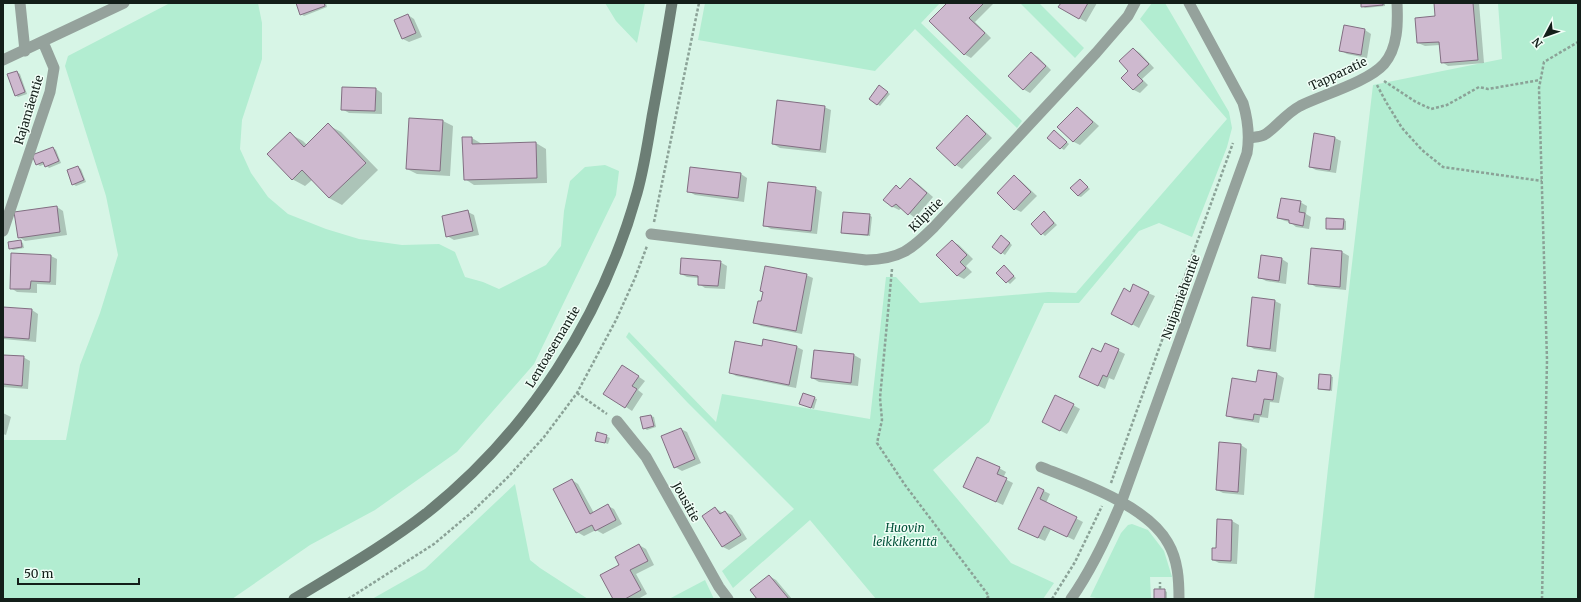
<svg xmlns="http://www.w3.org/2000/svg" width="1581" height="602" viewBox="0 0 1581 602" font-family="Merriweather,serif">
	<style>
		.green { fill: #b2edd1 }
		.shadow { fill: #0003 }
		.building { fill: #ceb9cf; stroke: #826e82 }
		.lines { fill: none; stroke-linecap: round; stroke-linejoin: round }
		.path { stroke: #8ba297; stroke-width: 2.5; stroke-dasharray: 3 2; stroke-linecap: butt }
		.minor { stroke: #95a29c; stroke-width: 11 }
		.tertiary { stroke: #95a29c; stroke-width: 11 }
		.secondary { stroke: #6c7e75; stroke-width: 11 }
		.labels { text-anchor: middle; stroke-width: 3; stroke-linejoin: round; paint-order: stroke }
		.street-label { font-size: 12px; fill: #131e19; stroke: #f1fef7 }
		.park-label { font-size: 12px; font-style: italic; fill: #025239; stroke: #f1fef7 }
	</style>
	<rect width="100%" height="100%" fill="#d7f5e6"/>
	<path class="green" d="M170,3H258L262,23V59L242,120L240,149L251,173L268,197L288,214L326,229L359,239L402,245L439,244L455,252L465,277L483,282L499,289L546,265L561,246L564,211L570,181L585,167L605,165L619,171L616,195L534,364L457,452L375,510L310,545L232,599H3V440H66L80,365L100,313L118,255L106,196L65,66L68,56Z
		M605,3H645L637,43L616,21Z
		M705,3H940L921,23L1022,121L1017,128L915,29L875,71L698,40Z
		M1020,3H1039L1084,48L1075,58Z
		M1152,3H1165L1229,112L1232,128L1227,147L1192,237L1159,223L1139,231L1079,303H1044L989,422L933,470L1011,563L1054,583L1043,599H876L810,520L733,588L722,571L794,509L687,402L626,337L629,332L716,422L722,394L870,419L886,277H896L920,303L1048,292L1076,293L1227,119L1140,19Z
		M1498,3H1578V599H1314L1328,468L1373,85L1502,59Z
		M515,484L530,560L540,568L588,599H372L425,569Z
		M1132,524L1148,530L1164,551L1172,577H1150L1151,599H1103L1090,597L1121,533L1128,525Z
		M705,580L714,599H669Z"/>
	<path class="shadow" d="M297,3H326L327,7L304,16L301,14Z
		M948,3H994L975,22L991,38L971,58L964,54Z
		M1062,3H1097L1086,22L1060,7Z
		M1362,3H1385V6L1365,8L1362,6Z
		M1435,3H1479L1484,63L1448,66L1442,62L1440,45L1425,46L1418,43L1436,17Z
		M408,15L414,19L422,37L409,42L403,39L395,21Z
		M1365,30L1371,34L1367,58L1347,54L1340,50Z
		M1134,49L1140,53L1154,68L1142,79L1148,85L1140,93L1134,90L1122,78L1130,71Z
		M1031,53L1038,57L1051,70L1030,93L1023,89Z
		M17,72L20,74L27,94L18,97L15,95Z
		M882,88L890,94L880,106L870,99Z
		M376,89L382,93V114L349,113L342,109Z
		M824,107L831,110L826,153L780,148L773,144Z
		M1077,108L1083,112L1099,126L1080,145L1074,142L1059,127Z
		M967,116L973,120L992,138L962,169L956,165Z
		M443,121L453,126L450,176L417,174L407,169Z
		M328,125L341,132L378,170L342,205L329,198L312,180L305,186L292,179L290,134L303,141L307,145Z
		M1057,133L1069,144L1064,150L1061,148Z
		M472,138L482,144L536,143L546,149L547,183L474,185L465,179Z
		M1335,138L1341,141L1336,173L1316,170L1310,167Z
		M53,148L56,150L61,163L49,168L45,164L40,166L37,164Z
		M78,167L81,169L86,182L76,186L73,184Z
		M741,174L747,178L744,202L695,195L688,191Z
		M1014,176L1020,180L1037,196L1021,212L1015,209Z
		M910,179L917,183L933,197L915,218L902,208L899,210L893,207L885,199L896,187L901,189Z
		M1080,180L1090,189L1081,197L1078,196Z
		M815,188L822,192L817,234L771,229L764,225Z
		M1300,202L1307,206L1306,214L1311,217L1309,229L1296,227L1290,222L1285,221L1278,218Z
		M57,207L63,211L67,235L25,241L19,237Z
		M468,212L474,215L479,235L454,240L447,236Z
		M1044,212L1057,225L1045,236L1032,224Z
		M869,215L872,217L870,236L845,234L842,232Z
		M1344,220L1346,221V230H1330L1327,228Z
		M1004,238L1012,245L1005,255L993,246Z
		M20,241L23,243L24,248L13,250L10,248Z
		M952,241L959,245L973,259L966,266L972,272L964,279L958,276L938,255Z
		M1312,249L1342,252L1349,256L1346,290L1316,287L1309,283Z
		M51,256L57,259L56,285L37,284V293L17,292L11,288Z
		M1282,259L1288,263L1286,284L1266,281L1259,277Z
		M720,262L727,266L725,289L705,288L699,284V278L687,277L681,274Z
		M1004,267L1016,278L1010,284L998,273Z
		M806,275L813,278L802,334L761,326L754,322L762,303L764,293L761,291Z
		M1148,293L1155,296L1139,328L1119,317Z
		M1253,298L1275,301L1281,304L1276,352L1254,349L1248,345Z
		M3,308L32,310L38,314L36,342L3,339Z
		M764,340L797,347L803,350L796,388L736,376L730,372L762,347Z
		M1105,344L1125,354L1114,380L1109,378L1105,389L1080,377L1101,353Z
		M815,351L854,355L861,359L858,386L819,382L812,378Z
		M3,356L23,357L30,361L28,389L3,387Z
		M629,370L645,381L638,390L643,394L632,411L605,393Z
		M1259,371L1277,374L1284,378L1279,403L1270,402L1268,418L1260,417L1259,423L1234,419L1227,415L1257,383Z
		M1330,376L1333,377L1332,391L1322,390L1319,389Z
		M814,398L817,399L814,409L803,405Z
		M1073,405L1080,409L1067,434L1049,425Z
		M3,413L11,417L6,435L3,434Z
		M651,416L654,417L656,427L647,430L644,428Z
		M681,429L687,432L701,463L682,471L675,467Z
		M598,433L610,438L608,444L596,440Z
		M1220,443L1241,445L1247,449L1244,495L1223,493L1217,490Z
		M999,468L1006,472L1003,478L1013,483L1003,505L964,487Z
		M572,480L578,484L594,513L608,506L614,509L622,524L603,534L596,530L584,536L577,532Z
		M1038,488L1050,494L1046,503L1083,522L1074,540L1051,529L1045,541L1025,532Z
		M715,508L723,513L725,512L732,515L747,539L729,550L723,547L703,516Z
		M1218,520L1232,521L1239,525L1237,564L1219,563L1213,560L1217,549Z
		M639,545L646,549L654,565L636,574L647,594L638,599H614L620,566Z
		M769,576L776,580L792,599H758Z
		M1164,590L1167,592V599H1155Z"/>
	<path class="building" d="M296,3H324L325,6L300,15Z
		M947,3H984L969,18L985,33L964,55L929,21Z
		M1061,3H1088L1079,19L1058,7Z
		M1361,3H1383V5L1361,7Z
		M1434,3H1473L1478,60L1441,63L1439,42L1417,43L1415,18L1435,16Z
		M408,14L416,33L402,39L394,20Z
		M1344,25L1365,29L1361,55L1339,51Z
		M1133,48L1149,64L1137,75L1143,81L1133,90L1121,78L1128,71L1119,61Z
		M1031,52L1046,66L1023,90L1008,76Z
		M17,71L25,92L15,96L7,74Z
		M879,85L888,92L877,105L869,99Z
		M342,87L376,88L375,111L341,110Z
		M777,100L825,106L820,150L772,144Z
		M1077,107L1093,122L1073,142L1057,127Z
		M967,115L986,134L955,166L936,148Z
		M409,118L443,120L440,171L406,169Z
		M328,123L366,163L329,198L302,170L292,180L267,154L290,132L304,147Z
		M1054,130L1067,142L1060,149L1047,138Z
		M1314,133L1335,137L1330,170L1309,167Z
		M462,137H472V144L536,142L537,178L464,180Z
		M53,147L59,161L45,167L43,162L36,165L32,155Z
		M78,166L84,180L72,185L67,170Z
		M690,167L741,173L738,198L687,192Z
		M1014,175L1031,192L1014,210L997,193Z
		M910,178L927,193L908,215L896,204L892,207L883,200L896,185L900,189Z
		M1080,179L1088,187L1078,196L1070,188Z
		M768,182L816,187L811,231L763,226Z
		M1281,198L1301,201L1299,212L1305,213L1303,226L1289,223V220L1277,218Z
		M57,206L60,232L18,238L14,212Z
		M468,210L473,231L446,237L442,216Z
		M1044,211L1054,223L1041,235L1031,224Z
		M843,212L870,214L868,235L841,233Z
		M1326,218L1344,219L1343,229H1326Z
		M1001,235L1010,243L1001,254L992,247Z
		M21,240L22,247L9,249L8,242Z
		M952,240L967,255L960,262L966,268L957,276L936,255Z
		M1311,248L1342,251L1340,287L1308,284Z
		M11,253L51,255L50,282L31,281L30,289H10Z
		M1261,255L1282,258L1279,281L1258,278Z
		M681,258L721,261L718,286L698,285V276L680,274Z
		M1004,265L1014,276L1006,283L996,273Z
		M765,266L807,274L796,331L753,323L758,301H761L763,292L760,291Z
		M1133,284L1149,292L1132,325L1111,314L1124,288L1130,292Z
		M1252,297L1275,300L1270,349L1247,346Z
		M3,307L32,309L29,339L3,337Z
		M763,339L797,346L789,385L729,373L735,341L762,346Z
		M1105,343L1119,349L1107,377L1103,375L1098,386L1079,377L1092,348L1101,352Z
		M814,350L854,354L851,383L811,378Z
		M3,355L24,356L22,386L3,384Z
		M622,365L639,376L632,386L637,389L625,408L603,394Z
		M1258,370L1277,373L1273,400L1264,399L1261,415L1254,414L1253,420L1226,416L1232,378L1256,382Z
		M1319,374L1331,375L1330,390L1318,389Z
		M803,393L815,397L811,408L799,404Z
		M1055,395L1074,404L1060,431L1042,422Z
		M651,415L654,426L643,429L640,417Z
		M681,428L695,459L674,468L661,436Z
		M597,432L607,435L605,443L595,441Z
		M1219,442L1241,444L1238,492L1216,490Z
		M977,457L1000,467L997,474L1007,478L996,502L963,487Z
		M572,479L590,514L608,504L616,520L595,531L592,525L576,533L553,489Z
		M1038,487L1044,490L1040,499L1077,517L1067,537L1044,526L1038,538L1018,529Z
		M715,507L720,514L725,511L741,535L722,547L702,516Z
		M1217,519L1232,520L1231,561L1212,560V548H1216Z
		M639,544L648,561L630,570L641,590L625,599H613L600,575L619,565L615,557Z
		M769,575L789,599H757L750,590Z
		M1154,589H1165V599H1154Z"/>
	<g class="lines">
		<path class="path" d="M1384,81L1416,102L1431,109L1447,105L1479,87L1488,89L1540,80
			M1377,85L1386,102L1402,128L1422,150L1443,167L1542,181
			M654,222L699,3
			M892,269L880,398L882,420L877,443L905,485L989,596L986,599
			M577,393L607,414
			M1111,483L1201,231L1233,143
			M1160,589V582
			M348,599L434,544L472,512L509,476L544,437L577,393L616,320L635,278L647,246
			M1052,599L1075,562L1102,506
			M1542,599L1547,360L1539,88L1544,62L1578,42"/>
		<path class="minor" d="M20,3L25,51
			M3,60L124,3
			M1249,138C1254,137 1260,137 1264,135C1276,128 1285,114 1300,106C1322,95 1368,82 1384,64C1398,48 1398,23 1397,3
			M3,231L50,92L54,68L43,42
			M651,234L866,260C900,259 911,250 934,227L1096,53L1128,16L1135,3
			M617,421L646,457L719,587L728,599
			M1041,467C1079,482 1147,505 1168,543C1178,560 1179,580 1179,599"/>
		<path class="tertiary" d="M1071,599C1092,569 1107,537 1121,503L1247,153C1250,135 1248,120 1243,103L1189,3"/>
		<path class="secondary" d="M294,599C340,571 386,545 428,512C529,431 602,318 637,193C644,168 648,142 652,117C659,79 666,41 672,3"/>
	</g>
	<g class="labels">
		<g class="street-label">
			<text transform="translate(1338 74) rotate(-25)" y="4">Tapparatie</text>
			<text transform="translate(29 110) rotate(-73)" y="4">Rajamäentie</text>
			<text transform="translate(926 215) rotate(-45)" y="4">Kilpitie</text>
			<text transform="translate(1181 297) rotate(-70)" y="4">Nuijamiehentie</text>
			<text transform="translate(553 347) rotate(-59)" y="4">Lentoasemantie</text>
			<text transform="translate(686 502) rotate(61)" y="4">Jousitie</text>
		</g>
		<g class="park-label">
			<text x="905" y="532">Huovin<tspan x="905" dy="14">leikkikenttä</tspan></text>
		</g>
	</g>
	<rect width="1581" height="602" fill="none" stroke="#131e19" stroke-width="8"/>
	<g transform="translate(1545 36) rotate(229)" stroke="#f1fef7" stroke-width="3" paint-order="stroke">
	<path d="M0-3L7 15L0 10L-7 15Z" fill="#131e19"/>
	<text y="-6" font-size="11" font-weight="bold" text-anchor="middle" fill="#131e19">N</text>
	</g>
	<path d="M18 578v6h121v-6" fill="none" stroke="#131e19" stroke-width="2"/>
	<text x="24" y="578" font-size="12" fill="#131e19" stroke="#f1fef7" stroke-width="3" paint-order="stroke">50 m</text>
</svg>
